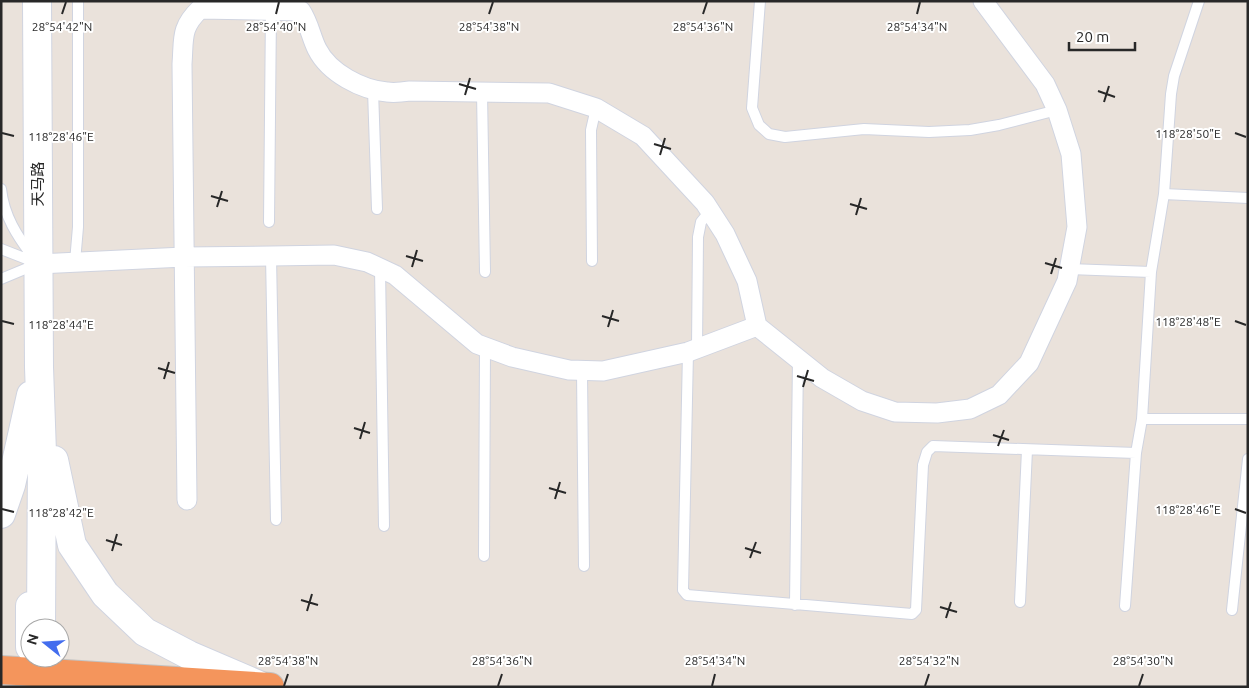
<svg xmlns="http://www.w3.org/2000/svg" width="1249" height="688" viewBox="0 0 1249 688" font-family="Ubuntu,'Noto Sans SC',sans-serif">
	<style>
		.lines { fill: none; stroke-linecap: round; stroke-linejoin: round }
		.lane-casing { stroke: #d0d4e0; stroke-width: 12 }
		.street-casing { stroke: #d0d4e0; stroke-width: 21 }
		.secondary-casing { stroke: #d0d4e0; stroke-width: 30 }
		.highway-casing { stroke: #c3c3c3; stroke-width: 30 }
		.lane { stroke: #fff; stroke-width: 10 }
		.street { stroke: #fff; stroke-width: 19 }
		.secondary { stroke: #fff; stroke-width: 28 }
		.highway { stroke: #f4955c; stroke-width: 28 }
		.ticks { fill: none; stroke: #282828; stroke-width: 2 }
		.labels { text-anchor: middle; stroke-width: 4; stroke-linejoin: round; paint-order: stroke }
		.street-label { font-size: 15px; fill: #282828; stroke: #fff }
		.ticks-label { font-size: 12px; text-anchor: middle; fill: #282828; stroke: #fff; stroke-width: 4; stroke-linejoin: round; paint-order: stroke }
	</style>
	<rect width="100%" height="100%" fill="#eae2db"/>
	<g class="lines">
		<g class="lane-casing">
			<path id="lane" d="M760,1L752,108L759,125L769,134L785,137L864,129L929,132L970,130L999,125L1057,110
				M373,90L377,209
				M482,92L485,272
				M1,189C4,216 17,236 33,257
				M1164,194L1248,198
				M269,222L271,9
				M1,249L37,263
				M271,256L276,520
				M592,261L591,130L596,108
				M75,262L78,227V1
				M380,268L384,526
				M1069,269L1151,272
				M1,279L37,264
				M697,349L698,237L701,222L710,211
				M688,352L683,590L687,595L912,614L916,610L923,465L927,452L933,446L1136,453
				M582,371L584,566
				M1142,419H1248
				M484,556L485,347
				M1020,602L1027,450
				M795,605L798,358
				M1125,606L1136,453L1142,419L1151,272L1164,194L1171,94L1174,76L1199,1
				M1232,610L1248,459"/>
		</g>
		<g class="street-casing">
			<path id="street" d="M38,264L184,257L271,256L334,255L367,262L395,275L477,344L512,357L569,370L603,371L688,352L757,326
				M187,500L182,64C184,39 180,28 200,9L301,11C309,23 311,37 317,49C329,73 362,90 387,92C394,93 403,92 410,91L549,93L596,108L643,136L705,203L725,234L747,281L757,326L822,378L862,401L895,412L937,413L970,409L999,395L1029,363L1067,281L1077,227L1071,154L1057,110L1045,84L983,1"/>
		</g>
		<g class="secondary-casing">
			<path id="secondary" d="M37,1L39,367L42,453L41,628
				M54,460L72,545L105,594L145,632L189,655L259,685
				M1,514L11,485L31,395
				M30,606V647"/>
		</g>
		<g class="highway-casing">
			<path id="highway" d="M1,670L270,687"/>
		</g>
		<use href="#lane" class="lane"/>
		<use href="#street" class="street"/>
		<use href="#secondary" class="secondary"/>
		<use href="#highway" class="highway"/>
	</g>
	<path class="ticks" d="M62,14L66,2M276,14L279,2M489,14L493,2M703,14L707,2M917,14L920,2M459,84L476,89M1098,91L1115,97M465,95L470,78M1104,102L1109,86M2,133L14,136M1235,133L1246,137M654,144L671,149M660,155L665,138M211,196L228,201M850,204L867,209M217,207L222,191M856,215L861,198M406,256L423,261M1045,263L1062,268M412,267L417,250M1051,274L1056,258M602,316L619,321M2,321L14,324M1235,321L1246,325M608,327L613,310M158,368L175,373M797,376L814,381M164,379L169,362M803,387L808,370M354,428L370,433M993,435L1009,440M360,439L365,422M998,446L1004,430M549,488L566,493M555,499L560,482M2,509L14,512M1235,509L1246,513M106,540L122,545M745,548L761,553M112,551L117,534M750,558L756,542M301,600L318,605M940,607L957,612M307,611L312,594M946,618L951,602M284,686L288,674M498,686L502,674M712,686L715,674M925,686L929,674M1139,686L1143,674"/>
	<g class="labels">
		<g class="street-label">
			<text transform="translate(38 184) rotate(-90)" y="5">天马路</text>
		</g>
	</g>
	<g class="ticks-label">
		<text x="62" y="31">28°54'42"N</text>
		<text x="276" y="31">28°54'40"N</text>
		<text x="489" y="31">28°54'38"N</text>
		<text x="703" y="31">28°54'36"N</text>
		<text x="917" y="31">28°54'34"N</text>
		<text x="1188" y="138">118°28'50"E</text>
		<text x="61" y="141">118°28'46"E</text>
		<text x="1188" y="326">118°28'48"E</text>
		<text x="61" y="329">118°28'44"E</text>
		<text x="1188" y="514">118°28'46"E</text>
		<text x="61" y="517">118°28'42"E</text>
		<text x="288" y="665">28°54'38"N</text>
		<text x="502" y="665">28°54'36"N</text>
		<text x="715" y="665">28°54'34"N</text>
		<text x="929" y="665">28°54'32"N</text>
		<text x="1143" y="665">28°54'30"N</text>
	</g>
	<rect width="1249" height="688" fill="none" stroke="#282828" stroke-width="5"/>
	<g transform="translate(45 643) rotate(287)"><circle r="24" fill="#ffffff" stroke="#a9a9a9"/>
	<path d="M0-4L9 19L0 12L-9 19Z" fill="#436dee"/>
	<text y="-8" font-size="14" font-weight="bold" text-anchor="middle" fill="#282828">N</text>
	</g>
	<path d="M1069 42v8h66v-8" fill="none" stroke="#282828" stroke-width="2.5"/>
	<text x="1076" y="42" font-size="15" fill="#282828" stroke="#ffffff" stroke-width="4" paint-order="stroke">20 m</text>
</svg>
